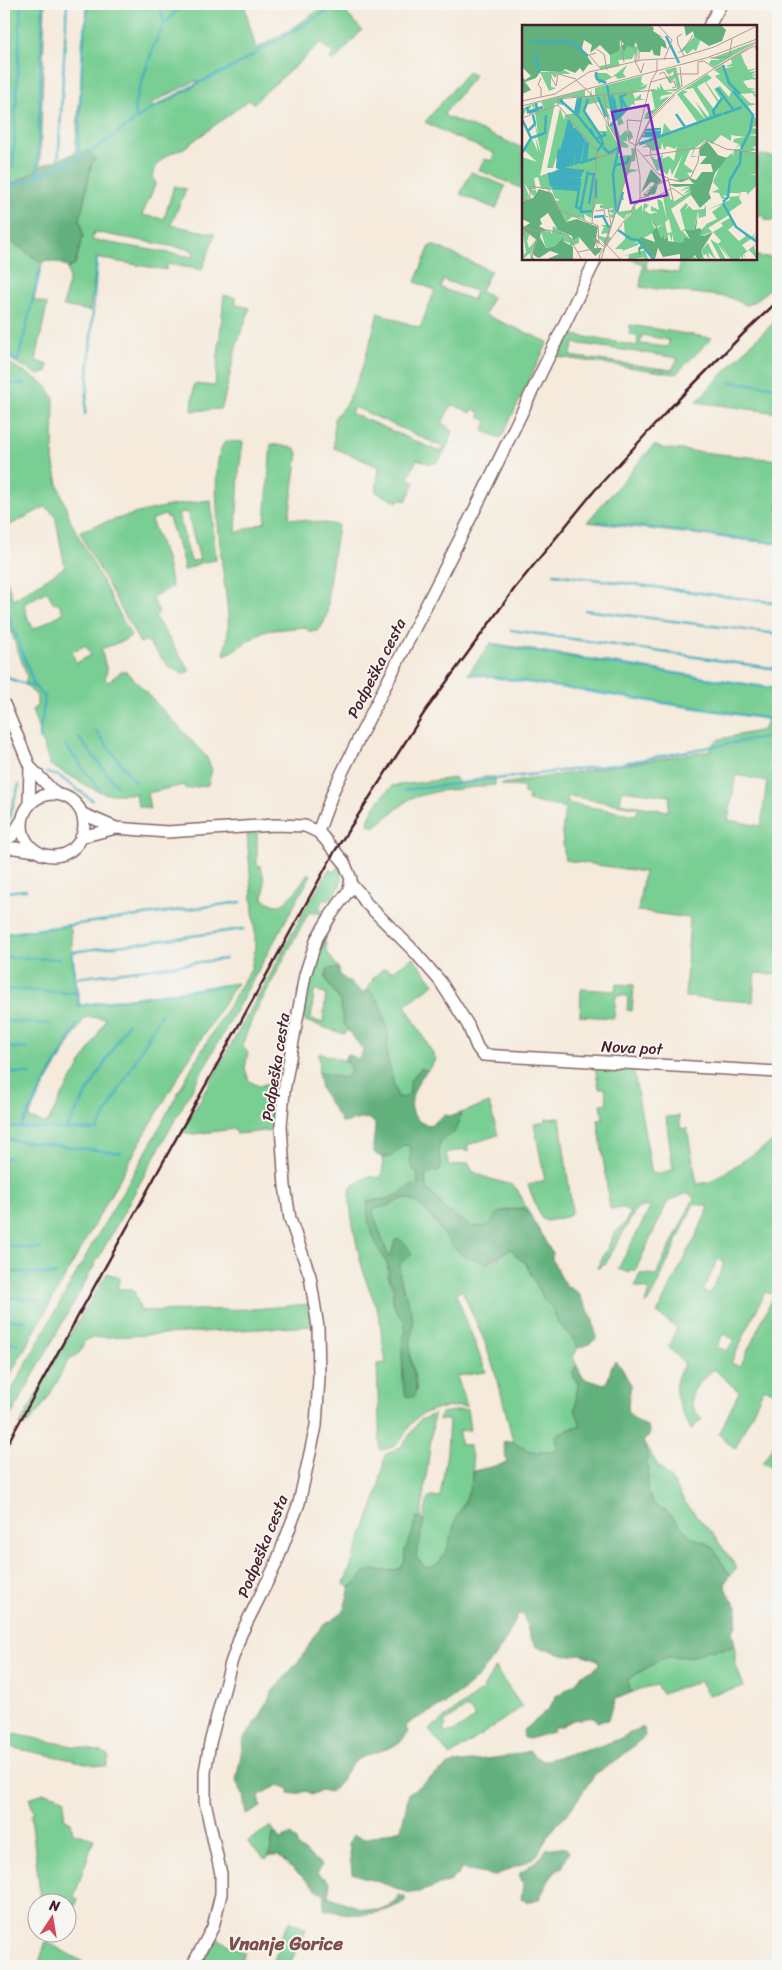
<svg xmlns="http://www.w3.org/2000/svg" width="782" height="1970" viewBox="0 0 782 1970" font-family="Sriracha,sans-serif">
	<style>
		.green { fill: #78ce93; stroke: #61765f; fill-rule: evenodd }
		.forest { fill: #62b17d; stroke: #566854 }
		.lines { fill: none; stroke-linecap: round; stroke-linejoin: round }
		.stream { stroke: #40aebe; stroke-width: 2.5 }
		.secondary-casing { stroke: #866669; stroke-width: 14 }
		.secondary { stroke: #fff; stroke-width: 11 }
		.rail { stroke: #4a1f2b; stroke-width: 2.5 }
		.labels { text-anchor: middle; stroke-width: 4; stroke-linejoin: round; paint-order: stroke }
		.street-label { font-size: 16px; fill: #4a1f2b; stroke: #f6f6f2 }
		.quarter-label { font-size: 19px; font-weight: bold; fill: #814e4a; stroke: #f6f6f2 }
		.inset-river { fill: none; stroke: #40aebe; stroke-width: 2.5 }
		.inset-road { fill: none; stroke: #b19995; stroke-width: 1 }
		.view { fill: #7b2cbf; fill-opacity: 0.15; stroke: #7b2cbf; stroke-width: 2.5 }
		.inset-edge { fill: none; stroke: #4a1f2b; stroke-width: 2.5 }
	</style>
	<rect width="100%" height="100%" fill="#f6f6f2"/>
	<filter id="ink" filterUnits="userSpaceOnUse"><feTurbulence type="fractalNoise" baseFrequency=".02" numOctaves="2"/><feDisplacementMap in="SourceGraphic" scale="10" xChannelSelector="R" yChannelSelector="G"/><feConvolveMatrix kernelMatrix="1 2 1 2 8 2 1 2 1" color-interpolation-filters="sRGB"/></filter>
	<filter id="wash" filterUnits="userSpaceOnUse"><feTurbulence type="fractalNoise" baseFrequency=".0096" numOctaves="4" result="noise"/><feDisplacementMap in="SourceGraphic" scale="20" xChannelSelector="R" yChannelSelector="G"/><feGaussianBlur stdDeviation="1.12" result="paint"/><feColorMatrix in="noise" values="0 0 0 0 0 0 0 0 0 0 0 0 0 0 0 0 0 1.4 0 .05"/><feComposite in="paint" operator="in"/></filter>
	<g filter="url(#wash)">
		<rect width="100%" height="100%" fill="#f5eadb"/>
		<path class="green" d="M4,4H45L40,166L32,173L10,185L4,183Z
			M87,4H244L256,49L293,28L327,4H355L347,14L362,30L333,62L330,58L333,53L320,43C299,65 275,82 254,103L249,100L184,148C167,154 157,160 152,177L156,183L142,215L164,219L174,186L186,189L171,225L215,234L202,270L167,264L166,270L97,258L90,311L63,306L69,281L68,269L75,264L83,236L80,220L92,163L81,151L75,154ZM195,81L202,82L163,104L154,107L150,104ZM94,232L193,250V257L92,240Z
			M468,72L475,75L444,114L445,116L523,148V189L479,170L484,159L492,161L494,153L455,137L425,122Z
			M759,155L778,157V221L765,220V215H756V165Z
			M471,172L505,186L496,209L460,194Z
			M4,236L42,263L34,300L47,304L36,361L48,365L47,372L39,375L4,356Z
			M433,245L491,271L480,292L492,297L485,315L548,342L501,438L483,431L487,421L479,417L480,412L473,409L471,413L452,404L442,423L453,431C450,439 443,463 432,464C428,464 421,460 417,459L408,478L415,482L406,501L399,499L397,502L376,492L379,467L334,448V419C338,412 345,407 348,400C363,373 370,342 378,313L420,328L435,290L415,282L430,246ZM443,280L476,291L473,300L441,288ZM354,407L443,447L440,452L351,413Z
			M756,256L778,258V281L758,299L747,305L728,297L640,287L643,264L630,259H647L646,269L679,273V259H756Z
			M224,295L236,298V305L250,308L237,344L223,404L220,409L192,411L194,384L215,386Z
			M778,319V413L696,402L754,341Z
			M630,325L712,338L676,374L558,357L569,334L637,346L638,336L629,334ZM642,335L669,340L668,347L640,344ZM574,343L678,358L672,370L570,356Z
			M4,360L43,383L48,388L54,399L53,460L58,484L71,522L131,636L123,641L101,649L107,671L105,679L108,682L122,671L127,672L206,756L212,770L208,785L186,789L184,785L147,793L150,809L138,806L136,794H107L95,790L50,765L32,710L37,706V696L25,685L27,676L4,612V571L13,600L65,567L55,515L45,507L4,528ZM47,591L54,604L59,603L63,613L34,629L28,619L24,604ZM86,645L91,655L76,663L72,652Z
			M226,441L243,442L239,472L236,533L265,522L271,444L295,448L298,453L289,518L338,525C335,544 332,564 329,583C327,600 331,617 318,631H309L304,627L264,631L226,655L224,654C227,642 229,629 228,616C226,585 204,460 226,441Z
			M654,445L661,448L778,460V544L587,522Z
			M211,500L216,560L200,563L183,571V561L169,518L164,515L151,520L166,558L172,587L152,597L159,612L155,617L190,671L184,674L169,667L146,640L140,643L86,545L80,531C125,515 163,505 211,500ZM187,512L200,560L191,561L178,514Z
			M491,643L778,689V975L755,973L753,1002L685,997L690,918L638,911L644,872L565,860L562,833L565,808L528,801L529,795L524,793V787L505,786L501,784L710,751L712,745L720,739L763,730L769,718L468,674ZM736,775L767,781L761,826L728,820ZM622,790L670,796L668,811L620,803ZM568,796L575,797L639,808L636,815L567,803Z
			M483,777H495V785L439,791L411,798L374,827L368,824C369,811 383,795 392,786L455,778L461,784C469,784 475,778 483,777Z
			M257,833V865L260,866C265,878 265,887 263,899L275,905H281L295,892L308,873L311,875L4,1428V1404L93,1243L145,1154L193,1065L251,969L255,949V936L247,834Z
			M338,867L340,868C344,883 339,889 330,900H323L319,909L323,911L321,914L309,912L253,1017L242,1045L248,1053L245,1068L249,1081L259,1086L269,1083V1097L273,1089L277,1088L279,1079H281L275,1130L237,1134L235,1129L194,1134L182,1132L274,968L305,909L329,869L334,872Z
			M68,926L71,930L74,967L80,1005L237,983L194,1050L138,1146L4,1386V934ZM85,1017L106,1018L93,1044L63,1094L47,1124L29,1118L34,1104Z
			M324,936L327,952L339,969H328L325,976C327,984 335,992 339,1000C344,1010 342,1021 348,1030L344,1034L305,1021L303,1016C307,988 310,961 324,936ZM314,991L326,993L323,1023L311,1019Z
			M413,957L434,984L405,1005L436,1059L427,1071L421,1068C413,1076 410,1081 410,1092L405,1098L397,1097L387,1057L388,1032L380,1004L368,988L374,977L384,968L393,971Z
			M616,984L634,985L632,1011L627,1010L628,996L616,995L614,1018L580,1016L581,989L615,991Z
			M320,1053L348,1062L352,1069L349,1076L342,1078L318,1072L320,1064L318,1055Z
			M595,1067L633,1068L652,1174L673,1170L666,1117L679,1116L681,1129L687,1128L697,1184L710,1182L774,1141L777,1136H778V1394L764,1388L735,1449L719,1434L739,1392L714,1369C697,1384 680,1398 702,1419L691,1430C680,1405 666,1390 685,1364L668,1347L677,1328L657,1313L697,1234L709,1207L694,1203L660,1279L649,1301L645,1304L649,1290L635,1286L640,1273L656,1275L694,1198L688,1193L668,1201L635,1271L630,1269L629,1273L618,1269L650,1208L648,1206L636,1209L605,1265L602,1264L599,1268H597L615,1233L625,1223L630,1213L623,1208L610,1209L598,1120L603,1119L601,1104L607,1103L605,1088H599ZM718,1259L725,1262L710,1294L703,1291ZM765,1292L774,1295L740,1367L731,1363ZM723,1334L734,1339L727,1351L717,1347Z
			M489,1103L498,1135L467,1145L469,1151L466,1152L464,1149L446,1153L449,1166L469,1163L472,1171L487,1178L512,1185L517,1189L529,1213L523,1208L505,1210L496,1214L491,1224L484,1227L470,1226L448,1212L427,1189L425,1178L428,1173L437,1171L441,1162C437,1155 436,1143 445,1137C448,1135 452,1134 455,1131C459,1127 459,1118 461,1113Z
			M560,1118L572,1210L569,1216L547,1221L541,1218L528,1185L545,1180L534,1124L545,1122L546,1119Z
			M404,1145L409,1146L418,1175V1185L408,1187C401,1198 381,1200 368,1201L379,1248L388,1266V1277L394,1288C391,1301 394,1311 404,1320L406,1332L403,1338L402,1348L403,1383L406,1396L417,1390L409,1349L412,1316L400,1278L399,1271L400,1263L408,1256L393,1247L391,1256H388L373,1213L375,1209L389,1205L404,1198C438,1205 442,1252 476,1260C479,1261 484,1263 487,1263C496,1262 503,1252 511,1249C516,1253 519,1259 525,1262L544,1300L551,1306L558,1322L573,1339L578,1348L573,1357L577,1366L573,1369L574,1379L578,1383L575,1410L581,1425L561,1432L556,1439L558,1450C544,1455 524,1452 513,1441L498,1381L484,1340L462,1290L456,1294L486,1372L457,1376L467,1406C452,1407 429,1407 417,1418C401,1432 406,1447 380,1450L377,1364L386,1363C383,1347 382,1332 379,1317C376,1304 370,1292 366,1280C360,1261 346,1204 351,1186L369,1176L380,1178L383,1169L382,1158L390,1157Z
			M107,1273L120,1278L117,1289H133L141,1311L253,1309L310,1304L313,1326L91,1338L84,1341C81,1357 77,1352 68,1361C63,1367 60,1376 57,1382C48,1398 38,1415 24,1426L20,1425L65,1342Z
			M467,1409L470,1430L459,1431L460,1444L470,1446C471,1454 474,1464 473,1472C472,1489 463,1502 458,1516C452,1531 452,1552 439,1563C435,1566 429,1568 425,1567L416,1557L428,1497H440L447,1452L449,1420H439L441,1413Z
			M434,1414L421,1518L416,1517L412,1535L405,1550V1561L401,1569C388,1571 376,1570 363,1574L357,1583L350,1587L344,1584L377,1495L385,1455L402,1446L420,1420Z
			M778,1432V1463L776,1469L762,1463L774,1444Z
			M643,1442L657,1464L674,1483L684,1501L715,1537L737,1568L730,1575L713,1548L706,1542L692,1538L666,1510L659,1508L652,1502L647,1486L649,1469L646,1462Z
			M735,1645V1663L744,1687L708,1695L700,1681L662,1694L656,1685L633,1692L628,1688V1679L662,1659L669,1657L694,1656L705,1651L730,1648Z
			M495,1668L522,1707L450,1756L429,1730L483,1689ZM464,1709H469L474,1715V1719L452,1733L450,1731L446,1734L443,1729L446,1726L444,1723Z
			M4,1732L102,1752L109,1757L106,1767L4,1746Z
			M44,1793L55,1795L65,1800L64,1818L71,1822L73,1833L94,1839L74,1897L78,1900L68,1920V1902H41L31,1815L34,1812L29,1798Z
			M271,1826L274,1831L269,1856L265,1859L247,1842Z
			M290,1921L306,1929L289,1966H270L281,1943L278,1941Z
			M216,1938L245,1953L241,1959L255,1966H213L203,1960Z
			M46,1941L47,1942L90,1966H38Z"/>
		<path class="forest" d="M81,151H88L96,159L92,163L89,174L80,220L83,236L75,264L68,269C63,262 53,262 44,261L42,263L4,236V183L10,185L32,173L40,166Z
			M332,968L339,969L340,975L363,993L368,988L380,1004L388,1032L387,1057L397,1097L405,1098L410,1093V1081L421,1068L427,1071C411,1087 401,1119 430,1126L444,1115L452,1116L461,1113C459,1118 459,1127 455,1131C451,1137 443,1136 440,1143C435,1155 444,1160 440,1170L428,1173L425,1178L427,1189L448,1212L470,1226L484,1227L491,1224L496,1214L501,1212L523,1208L529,1213L552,1253V1259L561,1277L567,1286L578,1293L592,1317L596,1334V1339L589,1344L578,1348L573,1339L558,1322L551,1306L544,1300L525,1262L520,1260L511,1249L486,1263C478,1260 468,1259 461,1254C440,1237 432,1203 404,1198L389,1205L375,1209L373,1213L388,1256H391L395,1240L399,1239L406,1244L412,1254L400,1263C397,1281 409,1299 412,1316C415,1330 409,1342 410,1355C411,1368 419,1385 414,1397L406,1396L403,1383L402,1348L403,1338L406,1332L404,1320C394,1311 391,1301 394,1288C387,1278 390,1277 388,1266C386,1259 381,1254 378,1248C372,1235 365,1215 368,1201C380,1200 401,1198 408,1187L418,1185V1175C405,1161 413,1160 409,1146L404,1145L390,1157C364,1159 376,1140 375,1123L367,1118L342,1123L321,1089L318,1072L342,1078L349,1076L351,1069L348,1062L344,1060L347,1054L358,1059L363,1051C358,1041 350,1035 345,1026C341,1020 343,1007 339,999C334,989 321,980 328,969Z
			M615,1361L621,1367L631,1385L627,1411L638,1422L647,1426L650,1434L643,1442L648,1458L646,1462L649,1469L647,1486L652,1502L659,1508L666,1510L692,1538L706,1542L713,1548L730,1575C719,1588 730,1595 737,1607L736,1626L732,1632L735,1645L730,1648L705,1651L694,1656L669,1657L662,1659L628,1679V1688L633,1692L616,1699L608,1720L597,1722L595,1717L573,1720L560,1727H554L552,1732L529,1739L524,1738L523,1731L548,1710L556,1696L575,1684L582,1674L594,1670L599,1664L598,1660L581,1654L567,1656L558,1654L551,1650L537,1647L530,1638L524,1615L518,1614C502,1653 478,1684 441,1706C429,1713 416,1717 405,1727L408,1731C402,1749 377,1750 362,1757C348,1763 342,1782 331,1792L321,1790L311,1795L306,1791L296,1794L289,1793V1789L279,1785L259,1795L261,1807L246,1815L243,1795L236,1781L244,1738L261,1715L272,1692L303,1656L314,1636L323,1625L333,1620L344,1609L350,1587C358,1583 362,1573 368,1571C374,1569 379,1571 385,1571C390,1572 396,1570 401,1568L405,1561V1550L412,1535L416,1517L421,1518L424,1521L416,1557L425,1567L430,1568L439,1563L446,1552L457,1517L467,1498L474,1471L507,1463L503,1442L513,1441C524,1452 544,1455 558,1450L556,1435L581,1425L575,1410L578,1383L572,1373L577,1366L581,1374L587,1380L605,1384C611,1376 609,1369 615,1361Z
			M639,1728H644L645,1736L616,1761L595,1774L571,1809L549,1834L538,1854L531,1860L494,1876L461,1869L458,1875L451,1878V1881L419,1892L410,1893L352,1873L349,1843L353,1835L365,1839L401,1829L409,1793L449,1765L455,1763L502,1757L530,1751L536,1757L543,1761L603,1745L621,1738Z
			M274,1831L280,1839L291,1835L296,1841L298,1847L322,1865L317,1873L330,1882L328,1896C341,1901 366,1912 381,1910C388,1909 395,1901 399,1895L405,1897V1901C380,1917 352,1917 324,1909L325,1896L278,1856H269Z
			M558,1847L566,1848L569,1852L562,1868L553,1873L539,1899L528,1902L521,1899L523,1884L519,1874L542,1856L546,1849Z"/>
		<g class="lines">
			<path class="stream" d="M160,4L164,24
				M137,119L134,109L136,99L154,45L164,24L183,4
				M78,159L83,40L89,4
				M13,167L21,4
				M58,167L67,4
				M37,176L43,4
				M4,190L85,156L149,110L196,84L231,68L334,7V4
				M4,353L18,361L40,270
				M731,382L778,387
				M4,384H25
				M85,414L97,258
				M598,522L778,543
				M554,574L778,603
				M5,605L35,687L45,697L39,739
				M585,610L778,634
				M511,630L778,669
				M496,646L778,689
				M4,672L10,679L35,687
				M474,674L775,720L778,707
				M96,731L135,782
				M78,737L117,786
				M66,746L99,789
				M4,750L7,748
				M46,773L59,776L92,800
				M405,790L619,764L732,743L778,736
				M4,824L8,821L19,785
				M4,892L26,890
				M4,934L241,902
				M4,957L59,959
				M75,978L225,959
				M4,989L76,993L72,952L243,929
				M76,993L79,1006L225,985
				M4,1021L48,1024
				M4,1047L27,1049
				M4,1072L30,1074
				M4,1096H7
				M4,1127L97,1130L161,1014
				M21,1127L77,1025
				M66,1129L128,1023
				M4,1139L121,1153
				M4,1157L9,1158
				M4,1246L41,1249
				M4,1271L56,1275
				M4,1297L38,1300
				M4,1319L26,1321
				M4,1343L17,1344
				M4,1366H6"/>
		</g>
	</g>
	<g filter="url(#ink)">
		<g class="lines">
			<g class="secondary-casing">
				<path id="secondary" d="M709,26L721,4
					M4,704L30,767L56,794
					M22 825a31 31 0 1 1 62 0a31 31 0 1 1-62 0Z
					M29,804L30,767
					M83,814L116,828L167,832L275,825L305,826L318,832L323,837L344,862L351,879L349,890L331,915L317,938L305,975L284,1091L281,1126L285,1186L290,1219L310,1276L318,1327L319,1377L316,1426L299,1503L276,1564L241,1634L231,1663L210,1743L205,1772V1802L221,1874V1894L213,1927L192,1966
					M318,832L334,789L361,734L480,499L596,259
					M81,837L116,828
					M4,840L12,836L22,820
					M4,848H15L36,851
					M351,885L358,891L366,903L413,950L440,981L468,1025L477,1047L483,1055L778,1072"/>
			</g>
			<use href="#secondary" class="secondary"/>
			<path class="rail" d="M4,1450L335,851L424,713L515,588L595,490L670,408L744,333L778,301"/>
		</g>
	</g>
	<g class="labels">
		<g class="street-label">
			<text transform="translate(376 668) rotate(-63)" y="6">Podpeška cesta</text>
			<text transform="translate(632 1047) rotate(3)" y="6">Nova pot</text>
			<text transform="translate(275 1067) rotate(-81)" y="6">Podpeška cesta</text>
			<text transform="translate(262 1546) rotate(-68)" y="6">Podpeška cesta</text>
		</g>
		<g class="quarter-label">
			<text x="286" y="1950">Vnanje Gorice</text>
		</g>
	</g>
	<g transform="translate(522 25)">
		<rect width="235" height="235" fill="#f5eadb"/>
		<path d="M173,11L179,14L174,26L171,24L165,29L162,25L155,29ZM235,16L192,42L187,39L189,35H199L190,33ZM97,18L102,27L106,21L116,22L115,35L113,27L110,34L96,35L98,41L79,45L78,41L88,39V29L96,26ZM234,20L235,27L232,21L219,29L223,39L235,33L223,39L225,42L235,36L225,42L226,45L235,40L226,45L235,43L227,47L235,46L229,50L235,49L230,52L235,53L232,55L235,60L231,54L221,56L226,63L235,62L227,63L235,64L228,65L235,67L231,68L235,70V74L230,68L219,69L228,78L235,79L226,81L235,96V100L230,103L235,104V109L226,110L235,111V121L230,122L235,125L227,127L235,128V149L227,150H235V160L225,170V167H219L217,173L220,178L206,188L217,204L225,199L217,204L222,209L229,212L235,207L230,213L235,211L232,215L235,218L229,214L220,220L225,226L235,218L232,221L235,234L227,225L222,229L225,235L221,229V235L219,231L217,235H209L198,218L208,235L196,219L204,235H199L188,214L196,219L199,216L191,207L201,201L199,198L208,193L207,190L186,203L190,207L179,211L176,208L184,200V191L177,193L176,186L172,205L160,206L168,214L162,212V216L158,218H152L147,194L143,197L145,208L150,207V217L147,208L145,214L138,212L135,203L141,199L134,202L128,193L134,206L111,219L117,217L116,220L100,226L101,224H93L103,214L102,197L110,188L105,189L102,194L94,188L86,211L89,213L81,226L83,219L74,210L85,213L86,208L79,209L82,202L79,200H89L91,194L87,190L92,189L86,186L93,183L78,185L82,183H78V180L82,179H74L68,197L69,193L62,189L63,196L60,193L50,192L44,197L34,176L38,175L33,173L30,165L19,163L16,152L12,153L14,164L8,165H14V169L11,171L2,158L8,173L0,175V132L15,137L2,125L9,112L16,127L13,111L19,129L13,100L7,106L13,99L10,87L16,109L13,86L22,83L19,77L13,79L14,84H13L12,79V84L10,80L6,87L5,82L1,92L0,84L8,80L21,76L63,65V71H68L69,64L70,70H73V63L120,51L119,57L122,59L118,62L125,59L124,63L111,68L113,74L119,69V74H125L112,76L113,80L110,79L99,93L102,98L96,101L93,81L92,96L88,84L84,83L87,90L89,99H94L98,111L104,105L106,109L107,105L110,108L111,113L107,115L105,111V116H101L107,121L105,123L100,122L89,105L88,96L77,77L64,80L62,86L77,106H85L83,97L97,121L96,131L110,130L109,123L114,124L113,136L109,137L107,144L117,145L107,148L104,152L100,166L102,175H99L95,187L109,185L112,178L111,177L110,169L111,176L117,178L112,180L114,185L120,180V188L122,178L127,180L122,185L128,189L136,187L129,186V181L137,185L135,174L140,176L145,195L141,171L147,167L149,180L148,174L153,176L169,166L161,169L168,163L158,166L167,161L170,164L169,170L149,184L159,206L163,204L158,185L164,178L166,180L163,185L167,181L171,185L182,184L184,180V185L208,175L207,172L217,171L218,168H207L205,171L200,170L204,173L200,174L197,168L190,167L197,164L191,157L200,136L210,128L211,131L212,124H219L218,120L214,123L217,119L211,117L212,114L223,112L209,110V116L199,110L190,119L184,115L173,123V124L170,131L177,132H169L172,124L168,125L162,139L172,147L165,148L168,152L159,156L152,152L161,129L150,150L148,143L145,150L139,144L135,146L128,130L134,135L141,129L140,134L147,131L152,136L155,121L153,124L145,121L142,125L140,117L139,124L131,126L123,119L115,121L132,113L119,112L140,111L142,98L150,107L176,98L155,69L185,49L190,53L184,57L197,76L199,74L192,64L198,61L207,72L209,67L193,51L198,49L192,45L200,40L202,44L212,41L203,42L211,38L203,40L210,38L209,34ZM183,57L196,78L192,84L175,62ZM171,63L187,89L186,92L173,76L184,95L161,69L166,67L161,65ZM50,72H56L53,88L43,90L42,95L38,83L25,143H31L34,133L37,134L35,143L38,144L18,151L33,78L41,80V73ZM201,179L190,187L195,194L184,199V185ZM212,200L224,211L217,216L206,205ZM105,40L101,48L104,52L96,54L93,51L77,59L72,51L73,48H84L90,52ZM154,42L159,63L154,66H142L152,68L139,71L138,75L148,71L131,89L126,90L129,92L127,94H122L124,88L133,84L129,64L135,65V61L138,65V58L142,65L155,64L153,53L148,58L145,53L152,51L151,46L147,50L143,45ZM40,44L49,49H35V50L33,53L29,48V62L34,63L27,66L18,47H38ZM31,201L51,214L57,212V218L47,222L48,218L41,216V212L33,221L24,223L19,207L28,206L30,209ZM0,203L8,208L5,216L7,223L14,215L9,229L13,235H9L8,228L0,235V217L2,230L4,227ZM186,218L194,235L186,227L188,235L184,229L181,231L183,235H169L172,231L175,235L182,230L179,226ZM123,225L126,234L133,235H119L124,232L106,235L107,230L101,231Z" fill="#78ce93" fill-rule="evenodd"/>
		<path d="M0,0H128L132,3L131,6L142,13L137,11L143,16L145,24L139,21L138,31L132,30L130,24L128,27H117L114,17L111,23L106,21L102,27L99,21L102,19L98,15L97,26L88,30L78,20L68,28L70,20L62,15L60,23L71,40L67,39L61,47L58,43L53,48L43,44L38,47L19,46L14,53L3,57L9,65L0,69V51L3,55L9,51L0,42ZM162,0H199L204,5L200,16L187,21L172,11L171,6L164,11ZM185,116L196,130L205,133L193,148L187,168L189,173L178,183L169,170L168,161L153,162L148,160L147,159H172L167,154L160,157L151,156L168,153L174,155L180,147H191L189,139H178L185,131H178V123ZM129,144L140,156L131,162L136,160L133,169L123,171L120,169L124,170L133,158L129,157L119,168ZM17,164L30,168L44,197L55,194L76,202L74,213L78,220L74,217L72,223H80L78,227L73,231L57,212L51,215L50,211L36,205L26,188L18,194L20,199L17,201L26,206L19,207L18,212L24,223L33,221L41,212V216L51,222V235H23L37,229L28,226L17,233L13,231L10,228L14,214L0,203L8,198L0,194V176L11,173ZM176,189L174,204L178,203L180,207L177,210L182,211L191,207L179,226L181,231L176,235L173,230L168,235L158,234V229L141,232L136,223L133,234L122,223L118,225L119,229L117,230L116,223L119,220L115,216L119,212L133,217L129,204L131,207L134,202L128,194L134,200L139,213L142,211V214L146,212V216L158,218L162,216V212L168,214L163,205H172Z" fill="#62b17d"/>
		<path class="inset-river" d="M144,11L157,38M9,17H50L66,31M14,28L17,47M201,40L207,58L218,69M74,47L75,54L84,58M85,60L92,97L88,101M195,63L211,84M211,66L231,90L228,106L219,124M90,70L93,93M76,72L84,92M66,74L62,86L79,112M92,74L95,93M38,75L56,91L80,121M90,80L92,95M5,82L6,87L21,82M7,88L15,85L14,78M53,88L56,73M54,89L58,74M56,89L59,73M154,89L163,102M201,89L220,82M97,90L100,82L98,70M193,91L191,86L200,73M92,96L105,84L99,72L104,69M68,104L74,114L83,110L82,107M123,105L139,104M6,106L13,99L11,90M122,108L139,107M123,110L139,108M120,111L139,110M9,113L23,108L24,90M45,116L49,98M117,119L200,89M54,122L57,107M81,122L87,128L96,123M75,126L81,119L79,113M56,127L59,111M0,128L9,113L0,94M54,130L58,109M37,134L42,115M64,135L66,118M61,137L64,116M57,138L62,113M58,138L74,133M55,139L60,111M53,140L59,109M94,140L105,138L107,132M48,141L55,105M50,141L56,106M45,142L53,103M46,142L54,104M35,143L37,124M43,143L51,104M36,144L47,95M37,144L44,117M39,144L48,96M40,144L50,100M41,144L50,105M42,144L62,146M37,145L60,147M34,146L60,148M31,148L60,150M27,150L43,151M28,151L59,154M28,153L59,155M29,154L58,156M29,156L58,158L54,183M29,157L57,159M29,158L56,161M32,162L56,164M58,162L29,160L27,149L59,151M30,163L57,165M74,173V154M201,177L206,172L208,155L218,138L219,126M201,178L214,202L235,217M67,179L72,149H67M55,183H59V187L70,186M59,183L66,146M94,186L91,149L97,122M95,187L101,167M72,192L81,191L87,203M96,205L109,214L116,215L132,235"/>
		<path class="inset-road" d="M136,0L150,15L142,35M160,9L155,12L156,19L162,31M99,16L102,37M113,20V36M74,24L82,29L85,45M117,27V34L113,36L119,48L122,38M160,27L171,10M74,28L67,30L79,44M188,33L207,32L210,14M158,42L160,62M29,46V52L34,61L36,49L54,54M137,49L142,47L148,58L152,56L154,62L150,63M54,55L67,67L100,123M129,57L157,49H176V37L182,36L192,43L232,21M82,70L87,102M19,72V63L16,60L19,53M0,76L33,69L67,47L120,35L156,33L192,22L235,1M0,81L184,33L235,14M0,93L36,80M113,120L107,117L105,95L119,96M115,120L129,94L153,70M113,122L129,56L135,46V35M121,122L128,121L129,130M115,124L136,149L146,153L151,175M122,131L177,123L185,115L204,124L235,128M75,133L96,127M146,154L159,156L169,152L176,137L178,122M127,163L146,155M150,163L163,172M118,173L127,171L122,169L128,164M0,175L8,174V161L26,164L36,184L70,199M117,177L127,176L150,163M73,186L82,185L83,191L86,192M0,201L14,206L26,205L46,210L60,235M0,203L15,215L9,235M82,220L89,199L86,183M85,220L99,235M82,222L77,217L76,201L70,198L75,126L36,80V74L134,65M56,227L76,223L71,213L77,217M77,235L78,229L118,174V150L113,122M79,235L113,123L129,92L153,68L235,17"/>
		<path class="view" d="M126,80L145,170L109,178L90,87Z"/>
		<rect width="235" height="235" class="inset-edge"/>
	</g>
	<rect width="782" height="1970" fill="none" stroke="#f6f6f2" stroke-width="20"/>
	<g transform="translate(52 1918) rotate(12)"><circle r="24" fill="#f6f6f2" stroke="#b1a0a2"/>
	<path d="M0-4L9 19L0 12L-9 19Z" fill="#d1495b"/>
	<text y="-8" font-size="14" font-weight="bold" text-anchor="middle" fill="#4a1f2b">N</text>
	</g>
</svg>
